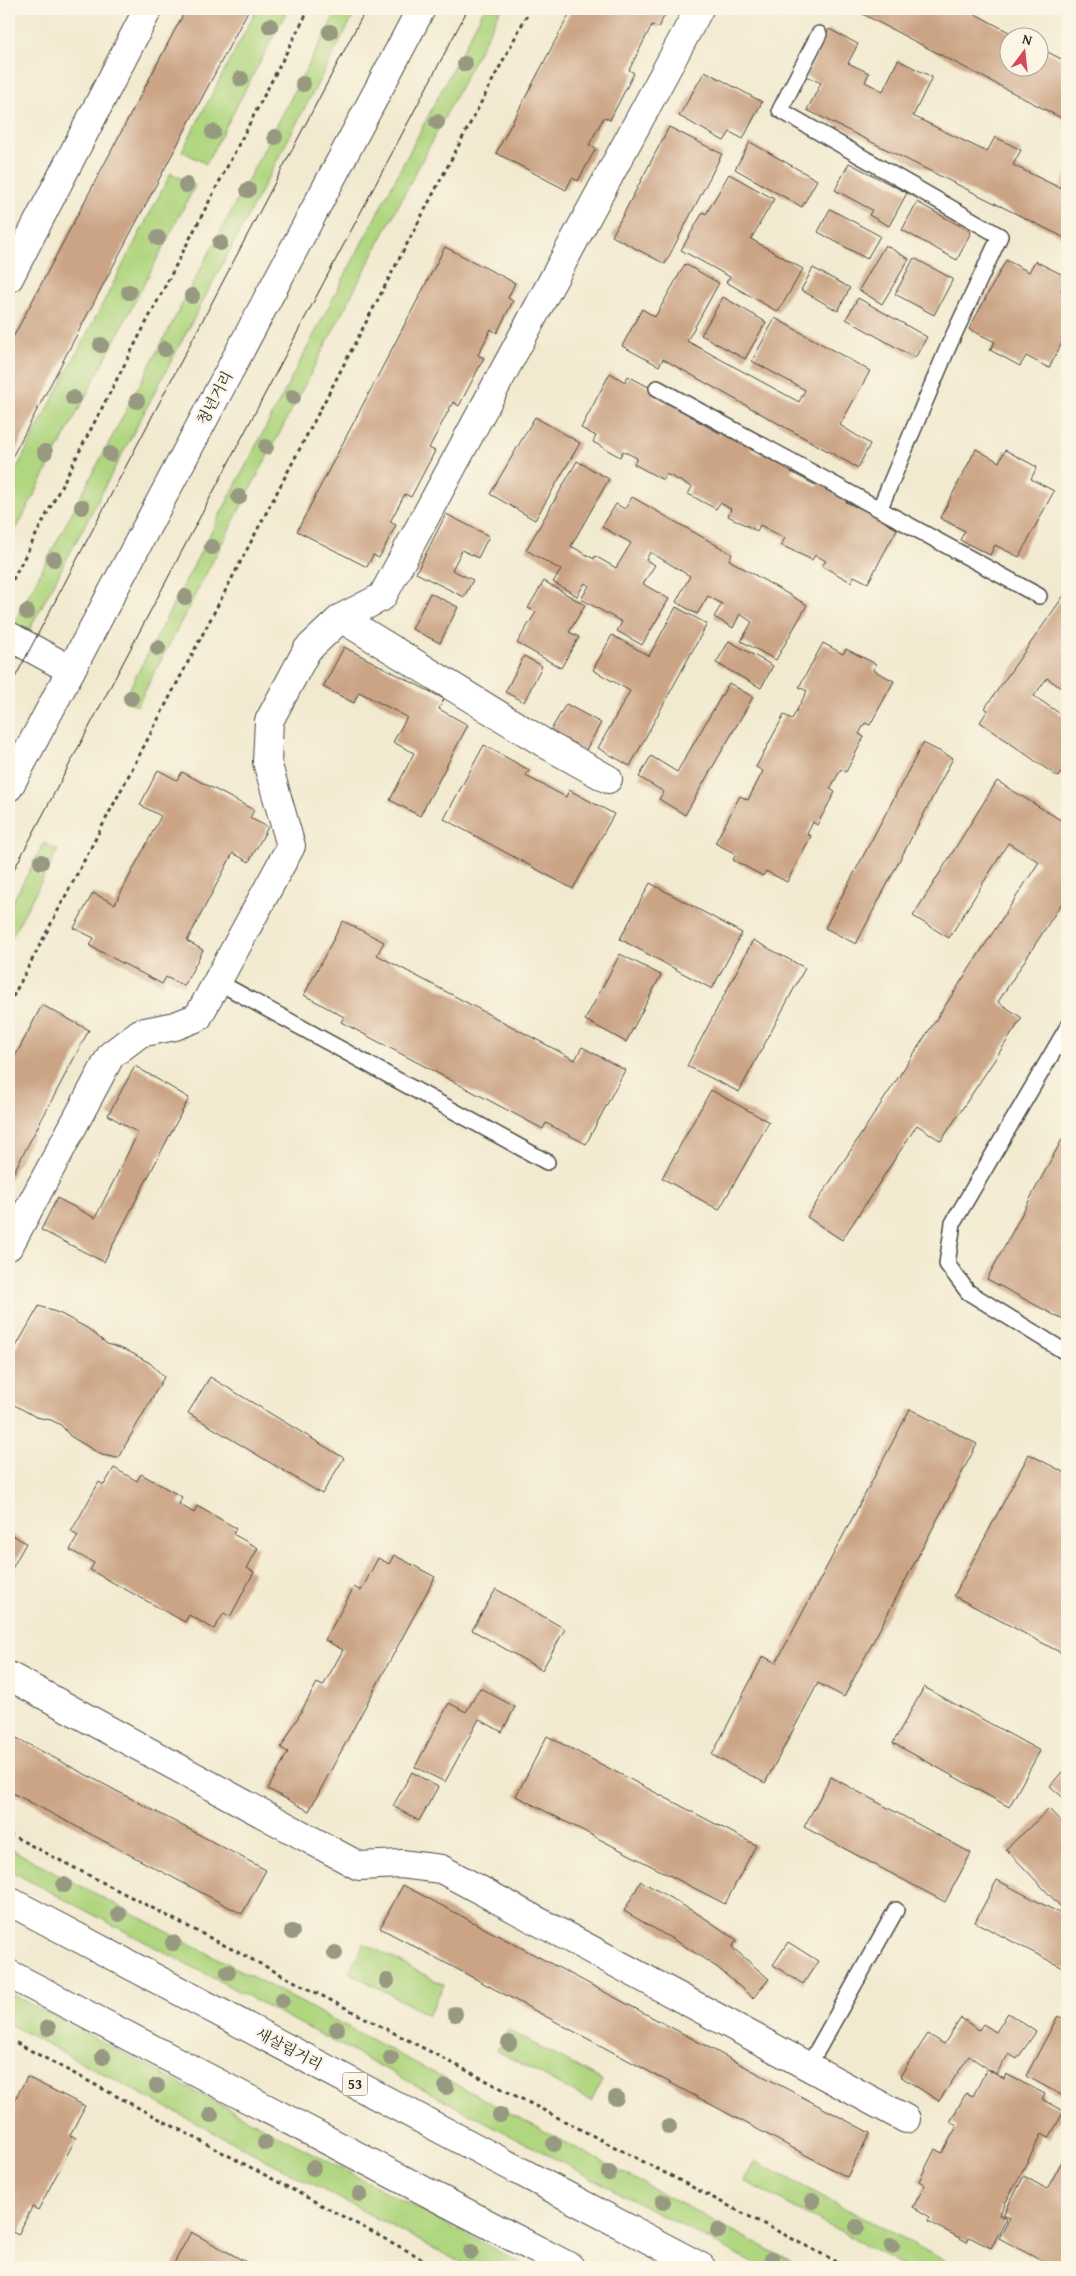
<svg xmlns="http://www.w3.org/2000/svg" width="1076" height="2276" viewBox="0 0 1076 2276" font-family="'Gentium Book Plus','Noto Serif KR',serif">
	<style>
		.grass { fill: #b0d680; stroke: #6e8056 }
		.building { fill: #cba485 }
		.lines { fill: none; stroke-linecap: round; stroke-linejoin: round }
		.lane-casing { stroke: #494844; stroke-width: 18 }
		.street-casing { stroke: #494844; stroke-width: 30 }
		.primary-casing { stroke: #494844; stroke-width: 30 }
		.path { stroke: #494844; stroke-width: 3; stroke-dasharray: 4 4; stroke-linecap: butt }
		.lane { stroke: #fff; stroke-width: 15 }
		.street { stroke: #fff; stroke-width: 28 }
		.primary { stroke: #fff; stroke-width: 28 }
		.tram { stroke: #2b2b2b; stroke-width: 1 }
		.tree { fill: #979981 }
		.labels { text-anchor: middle; stroke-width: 4.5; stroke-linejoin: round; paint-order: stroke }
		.shield { fill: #fcf5e5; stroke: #6a6863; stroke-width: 1 }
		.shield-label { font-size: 14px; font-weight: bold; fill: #2b2b2b }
		.street-label { font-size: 15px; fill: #2b2b2b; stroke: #fcf5e5 }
	</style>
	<rect width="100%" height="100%" fill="#fcf5e5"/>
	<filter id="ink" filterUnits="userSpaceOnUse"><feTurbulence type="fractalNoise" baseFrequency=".02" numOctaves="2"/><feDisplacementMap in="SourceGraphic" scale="10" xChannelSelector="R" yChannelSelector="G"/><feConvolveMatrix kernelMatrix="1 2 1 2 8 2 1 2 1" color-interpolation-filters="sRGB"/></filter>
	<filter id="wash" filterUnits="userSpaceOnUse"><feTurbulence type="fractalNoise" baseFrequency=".0096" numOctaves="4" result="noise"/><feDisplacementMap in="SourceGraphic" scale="20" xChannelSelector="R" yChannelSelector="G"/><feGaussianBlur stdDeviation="1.12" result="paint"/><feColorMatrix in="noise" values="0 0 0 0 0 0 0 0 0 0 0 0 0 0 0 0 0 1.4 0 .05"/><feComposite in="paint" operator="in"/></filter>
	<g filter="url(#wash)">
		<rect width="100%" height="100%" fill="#f2ead0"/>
		<path class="grass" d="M257,9H288L206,164L182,151Z
			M338,9H357L24,640L9,632Z
			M484,9H501L137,706L124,699Z
			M171,173L195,186L9,543V483Z
			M44,843L58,850L9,942V909Z
			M9,1848L801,2267H760L9,1870Z
			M364,1943L444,1985L428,2015L349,1972Z
			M9,1993L528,2267H469L9,2024Z
			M508,2030L602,2080L591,2101L497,2051Z
			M755,2161L957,2267H906L744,2181Z"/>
		<g id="blocks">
			<path class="building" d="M186,9H249L9,463V345Z
				M572,9H668L658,28L652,25L629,70L634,73L610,120L604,117L589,145L596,148L578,181L572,178L566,190L496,153Z
				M853,9H966L1020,38H1008V68H1038V47L1067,62V121Z
				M829,29L858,44L848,63L869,73L865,82L883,91L898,60L932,77L913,116L987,152L995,137L1021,150L1013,165L1060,188L1067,172V239L807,110L821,83L806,76Z
				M705,71L762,102L743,139L730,132L724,141L679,116Z
				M669,127L722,154L665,264L612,236Z
				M750,142L817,180L802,207L735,169Z
				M849,163L907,193L889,226L869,215L872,210L835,190Z
				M729,174L774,199L751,239L803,269L778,312L726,282L730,277L681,250L703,212L706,214Z
				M917,202L971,232L957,260L902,230Z
				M830,209L880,236L867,259L818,232Z
				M885,245L909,259L882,304L859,290Z
				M445,247L515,283L508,298L513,301L497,333L491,329L478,355L484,358L459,406L453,402L429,448L435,451L411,497L405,494L390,522L396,525L379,558L373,555L367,567L297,531Z
				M914,258L953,279L934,315L895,294Z
				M1006,260L1029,272L1035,261L1067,277L1061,290L1067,293V333L1049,368L1026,356L1020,366L990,350L995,342L969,329Z
				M685,264L719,283L687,341L799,402L805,390L752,361L775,318L870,371L840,425L870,444L858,468L663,359L659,366L622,346L642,309L655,317Z
				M813,268L850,288L838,311L801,290Z
				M723,297L766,322L745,359L701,335Z
				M858,298L927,337L915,358L846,319Z
				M610,373L625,382L628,376L656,391L653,397L666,404L669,398L699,414L696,420L721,434L724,428L753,444L750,449L761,455L764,450L794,466L791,472L817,486L820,480L849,495L846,502L856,507L860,501L889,517L886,523L897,529L868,583L854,576L851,582L822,566L826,561L815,555L812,560L781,545L785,538L760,525L757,531L728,516L731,509L720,503L716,509L688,494L692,487L666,474L663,480L634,464L637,458L623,451L620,457L593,442L596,436L581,428Z
				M535,417L580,443L535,520L490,494Z
				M976,449L999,462L1005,450L1037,467L1031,479L1054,491L1019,557L995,545L990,555L960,540L965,531L940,518Z
				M577,461L609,479L571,546L594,559L595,556L616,568L631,543L602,527L616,504L625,509L632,497L732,554L729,560L807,605L776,660L741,641L752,622L740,614L733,628L714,617L722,604L708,596L697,614L676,602L690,576L650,552L646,560L655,565L643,584L669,599L642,645L617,631L622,622L581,599L589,586L585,583L577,596L553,582L561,570L526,550Z
				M446,514L489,536L478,558L462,550L452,570L473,580L464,597L416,573Z
				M544,581L585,605L569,632L579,637L561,668L517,643L536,612L528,608Z
				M1067,591V649L1065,652L1067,654V692L1047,678L1034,696L1062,715L1067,708V764L1058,777L980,722L988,710L985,708Z
				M430,593L458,607L440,643L412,629Z
				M676,607L707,624L630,766L598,748L630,691L593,670L612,635L649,656Z
				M729,641L773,666L761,688L716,663Z
				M823,643L843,654L846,649L876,664L873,670L894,681L870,725L865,723L859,734L864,737L846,772L841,769L830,789L835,792L817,825L813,822L807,834L811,836L787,882L766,871L763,876L733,860L736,854L715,843L740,796L748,800L763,771L756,767L784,715L792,719L807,691L799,687Z
				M344,647L444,699L439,709L468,725L420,816L390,800L414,753L393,742L407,717L359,692L354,703L323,687Z
				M524,656L542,666L524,702L505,692Z
				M729,683L753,697L685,815L659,799L664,792L639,777L651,756L677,772Z
				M566,704L601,723L583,755L548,735Z
				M923,743L953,758L856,944L825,928Z
				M484,745L529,770L526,776L566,797L569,790L614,814L573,889L444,819Z
				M158,770L177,780L182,772L254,810L250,818L268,827L249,862L233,853L187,941L203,950L184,986L166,977L162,984L90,946L94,938L74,928L93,893L115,904L161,816L140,805Z
				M997,781L1067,824V895L998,1002L1022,1018L941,1141L917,1125L842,1240L807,1217L1039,862L1008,843L949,938L913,916Z
				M650,883L742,933L712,989L620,939Z
				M343,921L384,942L377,955L575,1060L582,1047L625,1070L586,1144L546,1123L543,1129L341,1022L344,1017L304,995Z
				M753,940L805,968L739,1092L687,1066Z
				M620,954L661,975L626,1042L585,1020Z
				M42,1005L89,1030L9,1181V1068Z
				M135,1066L189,1098L104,1262L41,1230L57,1198L95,1218L138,1133L108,1115Z
				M711,1090L769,1122L719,1210L662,1178Z
				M1067,1130V1322L987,1279Z
				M39,1306L61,1314L87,1328L107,1344L128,1351L150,1363L164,1377L118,1458L102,1455L70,1436L61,1425L51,1420L36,1417L9,1402V1359Z
				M210,1377L344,1458L322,1494L188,1413Z
				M910,1409L977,1444L844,1697L818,1683L765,1783L712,1755L763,1656L776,1663Z
				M1029,1454L1067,1474V1656L954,1596Z
				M114,1468L137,1481L141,1474L182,1497L179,1504L194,1513L197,1506L236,1528L233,1534L258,1548L247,1568L254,1572L230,1617L224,1613L214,1629L189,1615L185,1622L90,1570L94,1563L70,1550L78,1536L71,1532L99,1482L104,1485Z
				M9,1533L26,1543L9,1574Z
				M394,1555L435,1577L309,1811L268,1789L288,1752L281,1748L317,1683L323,1686L343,1650L325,1640L354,1587L361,1591L378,1558L389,1564Z
				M496,1589L565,1629L542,1670L472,1630Z
				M924,1687L1040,1751L1009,1807L893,1743Z
				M480,1688L515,1707L502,1732L479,1719L445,1782L415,1767L449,1703L466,1712Z
				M9,1734L266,1870L242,1914L9,1791Z
				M547,1736L756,1845L725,1904L516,1796Z
				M1067,1766V1801L1050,1786Z
				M412,1772L438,1787L419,1821L393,1806Z
				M831,1777L971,1853L945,1902L804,1827Z
				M1049,1809L1067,1828V1902L1061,1907L1006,1849Z
				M997,1880L1067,1917V1970L975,1922Z
				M641,1881L703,1917L737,1940L732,1947L769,1979L753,1998L718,1968L686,1947L624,1911Z
				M403,1885L870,2133L847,2177L380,1928Z
				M788,1942L818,1961L803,1984L773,1965Z
				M1008,2013L1036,2032L1017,2059L1009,2054L996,2074L969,2056L939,2101L900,2076L928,2034L944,2044L961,2018L979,2030L983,2024L996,2032Z
				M1058,2016L1067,2021V2098L1026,2076Z
				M987,2069L1004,2079L1006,2074L1045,2094L1042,2099L1064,2111L1049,2138L1042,2134L999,2215L1007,2219L991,2248L969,2237L967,2242L928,2221L930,2217L913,2207L925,2185L919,2181L935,2149L942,2153L957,2126L950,2122L966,2093L973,2096Z
				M27,2077L85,2106L70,2135L76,2138L38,2210L32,2207L18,2235L9,2230V2104L12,2105Z
				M1067,2152V2267H1053L999,2238L1010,2218L1003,2215L1024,2176L1047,2189Z
				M191,2232L255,2267H172Z"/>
		</g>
	</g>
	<g filter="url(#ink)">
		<use href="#blocks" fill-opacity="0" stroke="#494844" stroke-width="1"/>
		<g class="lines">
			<g class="lane-casing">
				<path id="lane" d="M819,34L780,110L1000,236L949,345L880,508
					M657,388L1039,596
					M218,982L547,1162
					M1067,1028L953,1223L947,1264L968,1292L1067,1353
					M809,2065L896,1910"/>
			</g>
			<g class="street-casing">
				<path id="street" d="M9,278L148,9
					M341,618L549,746L608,779
					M9,636L71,670
					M9,1246L111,1055L140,1033L175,1026L198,1017L291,846L267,762L269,721L307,650L341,618L382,597L699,9
					M9,1676L359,1866L401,1864L441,1869L906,2119"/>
			</g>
			<g class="primary-casing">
				<path id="primary" d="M9,787L421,9
					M9,1901L701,2267
					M9,1974L570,2267"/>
			</g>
			<path class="path" d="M1053,9L1067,16
				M9,587L309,9
				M9,1004L530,9
				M9,1834L847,2267
				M9,2039L438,2267"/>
			<use href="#lane" class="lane"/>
			<use href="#street" class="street"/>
			<use href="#primary" class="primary"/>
			<path class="tram" d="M9,689L366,9
				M9,879L468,9"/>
		</g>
		<g class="tree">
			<circle cx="270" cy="26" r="8"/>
			<circle cx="330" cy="32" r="8"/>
			<circle cx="465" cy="64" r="8"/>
			<circle cx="241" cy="79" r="8"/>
			<circle cx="303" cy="84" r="8"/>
			<circle cx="437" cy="122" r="8"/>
			<circle cx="213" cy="132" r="8"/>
			<circle cx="275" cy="137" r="8"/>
			<circle cx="186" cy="185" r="8"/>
			<circle cx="248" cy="190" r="8"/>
			<circle cx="158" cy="238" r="8"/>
			<circle cx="220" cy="243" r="8"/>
			<circle cx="129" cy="292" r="8"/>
			<circle cx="192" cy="296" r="8"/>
			<circle cx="101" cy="345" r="8"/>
			<circle cx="165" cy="349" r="8"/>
			<circle cx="293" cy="397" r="8"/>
			<circle cx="73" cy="398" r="8"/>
			<circle cx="137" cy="401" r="8"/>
			<circle cx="266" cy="447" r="8"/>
			<circle cx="45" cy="452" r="8"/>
			<circle cx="110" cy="454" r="8"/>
			<circle cx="239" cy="497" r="8"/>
			<circle cx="82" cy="507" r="8"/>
			<circle cx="212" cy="547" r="8"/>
			<circle cx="54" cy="559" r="8"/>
			<circle cx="185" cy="597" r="8"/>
			<circle cx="27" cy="612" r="8"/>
			<circle cx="158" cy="648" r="8"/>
			<circle cx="131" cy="698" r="8"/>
			<circle cx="41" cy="862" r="8"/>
			<circle cx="64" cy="1885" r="8"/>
			<circle cx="119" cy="1914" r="8"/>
			<circle cx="292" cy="1932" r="8"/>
			<circle cx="173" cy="1943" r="8"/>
			<circle cx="335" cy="1953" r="8"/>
			<circle cx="228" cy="1972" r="8"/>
			<circle cx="387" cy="1981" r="8"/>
			<circle cx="282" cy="2000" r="8"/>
			<circle cx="455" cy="2014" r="8"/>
			<circle cx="48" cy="2028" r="8"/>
			<circle cx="337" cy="2029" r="8"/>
			<circle cx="509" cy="2043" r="8"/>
			<circle cx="103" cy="2057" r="8"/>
			<circle cx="391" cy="2058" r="8"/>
			<circle cx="157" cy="2086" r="8"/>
			<circle cx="446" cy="2087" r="8"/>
			<circle cx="616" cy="2098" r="8"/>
			<circle cx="211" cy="2115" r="8"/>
			<circle cx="500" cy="2115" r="8"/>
			<circle cx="669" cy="2127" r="8"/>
			<circle cx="265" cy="2143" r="8"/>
			<circle cx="554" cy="2144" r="8"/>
			<circle cx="313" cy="2168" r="8"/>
			<circle cx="609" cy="2173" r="8"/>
			<circle cx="360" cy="2194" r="8"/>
			<circle cx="813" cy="2201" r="8"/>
			<circle cx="663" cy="2202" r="8"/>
			<circle cx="857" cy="2227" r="8"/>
			<circle cx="718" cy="2231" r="8"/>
			<circle cx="892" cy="2246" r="8"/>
			<circle cx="471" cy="2252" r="8"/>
			<circle cx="772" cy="2259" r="8"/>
		</g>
	</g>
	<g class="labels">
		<rect class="shield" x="342.5" y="2072.5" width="25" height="23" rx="4"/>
		<g class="shield-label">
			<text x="355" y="2089">53</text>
		</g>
		<g class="street-label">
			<text transform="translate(215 398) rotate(-62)" y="5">청년거리</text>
			<text transform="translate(289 2049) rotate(28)" y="5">새살림거리</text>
		</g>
	</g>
	<rect width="1076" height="2276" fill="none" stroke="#fcf5e5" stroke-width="30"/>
	<g transform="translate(1024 52) rotate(15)"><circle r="24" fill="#fcf5e5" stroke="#a8a49b"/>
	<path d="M0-4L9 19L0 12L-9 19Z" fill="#d1495b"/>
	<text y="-8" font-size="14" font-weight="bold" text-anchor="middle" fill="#2b2b2b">N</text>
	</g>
</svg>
